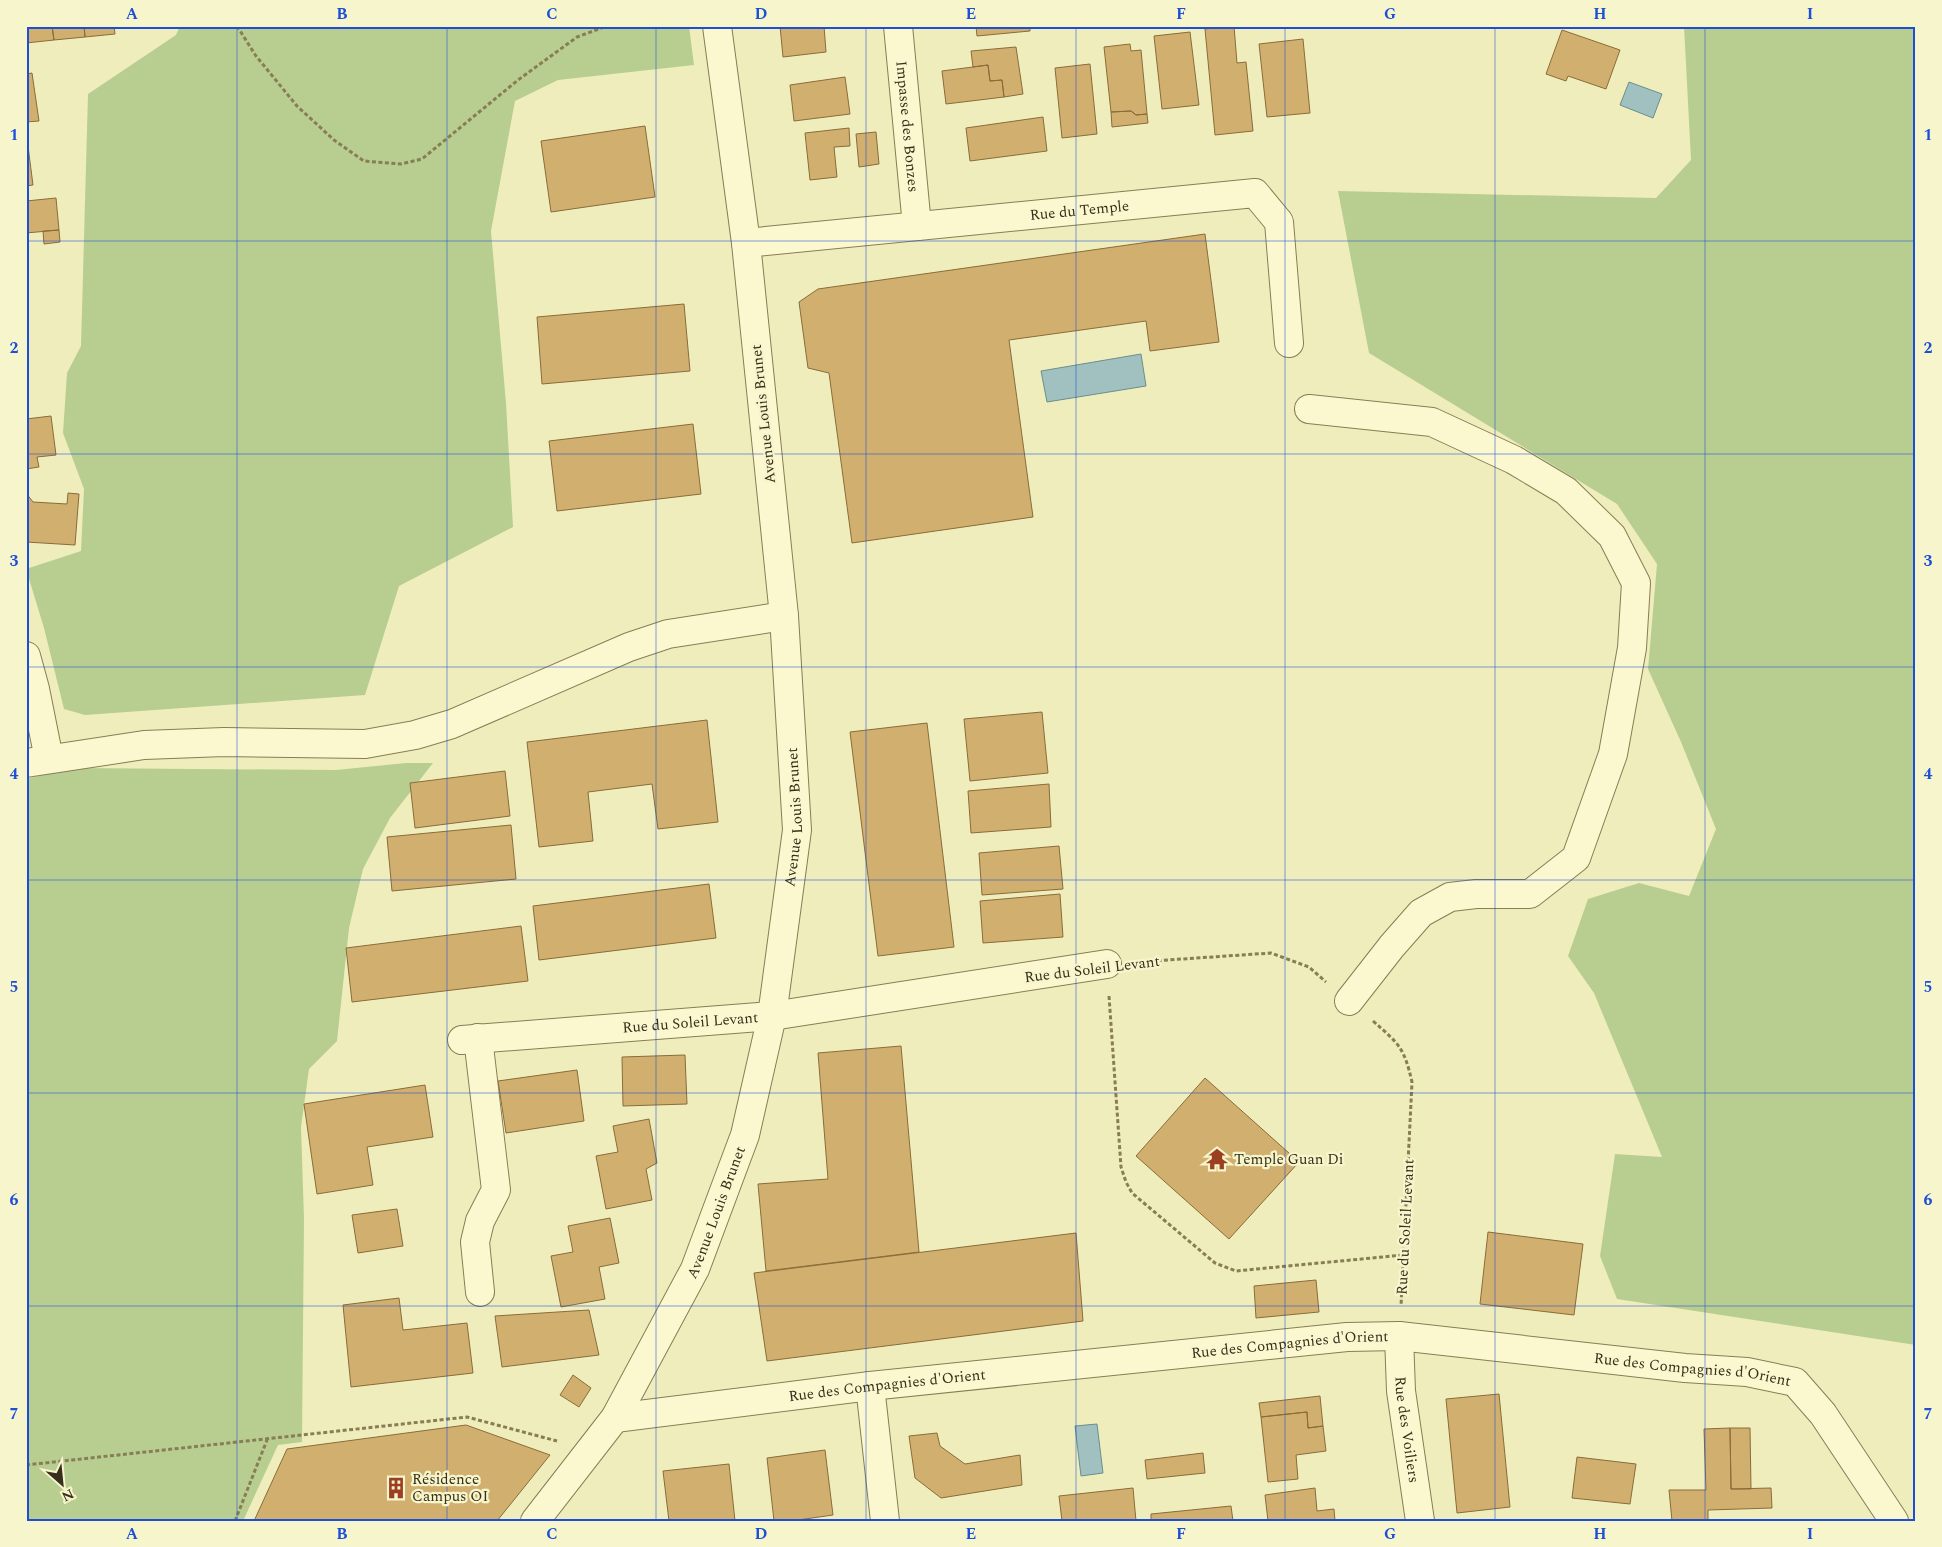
<svg xmlns="http://www.w3.org/2000/svg" width="1942" height="1547" viewBox="0 0 1942 1547" font-family="Spectral,serif">
	<style>
		.green { fill: #b8ce90 }
		.water { fill: #a0c1bf; stroke: #688f8e }
		.building { fill: #d1b06f; stroke: #896c39 }
		.lines { fill: none; stroke-linecap: round; stroke-linejoin: round }
		.minor-casing { stroke: #887d55; stroke-width: 30 }
		.path { stroke: #887d55; stroke-width: 3; stroke-dasharray: 4 2.5; stroke-linecap: butt }
		.minor { stroke: #fbf8d0; stroke-width: 28 }
		.grid { fill: none; stroke: #1d4ed8; stroke-width: 1; stroke-opacity: 0.55 }
		.labels { text-anchor: middle; stroke-width: 4.5; stroke-linejoin: round; paint-order: stroke }
		.street-label { font-size: 15px; fill: #372f1b; stroke: #f7f5cc }
		.poi-label { font-size: 15px; fill: #372f1b; stroke: #f7f5cc; text-anchor: start }
		.neatline { fill: none; stroke: #1d4ed8; stroke-width: 2 }
		.grid-label { font-size: 16px; text-anchor: middle; font-weight: bold; fill: #1d4ed8 }
	</style>
	<rect width="100%" height="100%" fill="#f0edbc"/>
	<path class="green" d="M180,26H689L694,65L558,80L515,101L491,231L506,403L513,527L399,586L365,695L85,715L64,709L44,628L26,569L81,551L84,489L63,433L67,373L81,346L88,94L176,35Z
		M1684,26H1916V1345L1617,1299L1600,1256L1615,1154L1662,1157L1594,993L1568,956L1588,899L1639,883L1689,896L1716,829L1681,742L1648,669L1657,564L1617,504L1369,353L1338,191L1656,198L1691,160Z
		M406,763H433L390,818L363,869L349,928L337,1041L309,1069L301,1127L304,1219L302,1442L278,1445L243,1521H26V779L75,768L336,770Z"/>
	<path class="water" d="M1629,82L1662,94L1653,118L1620,105Z
		M1141,354L1146,386L1047,402L1041,371Z
		M1097,1424L1103,1473L1081,1476L1075,1426Z"/>
	<path class="building" d="M26,26H52L54,40L26,43Z
		M52,26H84L85,37L54,40Z
		M84,26H114L115,34L85,37Z
		M780,26H824L826,52L783,57Z
		M976,26H1030V31L977,36Z
		M1234,26L1237,63L1246,62L1253,131L1215,135L1205,29Z
		M1562,30L1620,50L1606,89L1568,76L1566,81L1546,74Z
		M1190,32L1199,105L1162,109L1154,36Z
		M1303,39L1310,113L1267,117L1259,44Z
		M1130,44L1131,51L1141,50L1147,114L1136,115L1131,111L1111,112L1104,47Z
		M1016,47L1023,94L1004,97L1002,80L990,81L988,65L973,67L971,51Z
		M1090,64L1097,134L1062,138L1055,68Z
		M988,65L990,81L1002,80L1004,97L946,104L942,71Z
		M32,73L39,121L26,122V74Z
		M845,77L850,114L794,121L790,85Z
		M1131,111L1136,115L1147,114L1148,123L1112,127L1111,112Z
		M1043,117L1047,151L970,161L966,128Z
		M645,126L655,197L551,212L541,141Z
		M26,128L29,154H26Z
		M849,128L850,146L834,147L837,177L810,180L805,133Z
		M876,132L879,164L859,167L856,134Z
		M26,154H29L33,185L26,186Z
		M56,198L59,230L26,233V201Z
		M59,230L60,242L44,244L43,231Z
		M1205,234L1219,342L1150,351L1146,321L1009,340L1033,517L852,543L829,373L808,368L799,302L818,289Z
		M684,304L690,371L542,384L537,317Z
		M51,416L56,455L37,457L39,467L26,469V419Z
		M693,424L701,494L557,511L549,441Z
		M26,493L33,502L67,504L68,493L79,494L75,545L26,542Z
		M1042,712L1048,773L970,781L964,719Z
		M707,720L718,822L658,829L652,784L588,792L593,841L539,847L527,742Z
		M927,723L954,947L878,956L850,732Z
		M505,771L510,816L415,828L410,783Z
		M1049,784L1051,827L971,833L968,791Z
		M511,825L516,879L392,891L387,837Z
		M1059,846L1063,889L982,895L979,853Z
		M709,884L716,938L539,960L533,906Z
		M1060,894L1063,937L983,943L980,901Z
		M521,926L528,981L352,1002L346,948Z
		M901,1046L919,1252L766,1271L758,1184L828,1179L818,1053Z
		M685,1055L687,1104L623,1106L622,1057Z
		M577,1070L584,1121L506,1133L498,1081Z
		M1205,1078L1299,1162L1229,1239L1136,1156Z
		M425,1085L433,1137L367,1147L373,1185L317,1194L304,1104Z
		M649,1119L657,1163L646,1169L652,1200L606,1209L596,1156L618,1152L613,1126Z
		M397,1209L403,1246L358,1253L352,1215Z
		M610,1218L619,1263L599,1267L605,1299L561,1307L551,1256L573,1252L568,1226Z
		M1488,1232L1583,1244L1574,1315L1480,1304Z
		M1076,1233L1083,1321L767,1361L754,1273Z
		M1316,1280L1319,1312L1256,1318L1254,1286Z
		M399,1298L403,1330L467,1323L473,1373L351,1387L343,1305Z
		M589,1310L599,1355L502,1367L495,1316Z
		M573,1375L591,1388L579,1407L560,1395Z
		M1499,1394L1510,1507L1457,1513L1446,1399Z
		M1320,1396L1323,1426L1308,1428L1307,1412L1261,1417L1259,1403Z
		M1307,1412L1308,1428L1323,1426L1326,1451L1296,1455L1298,1479L1268,1482L1261,1417Z
		M466,1425L550,1455L497,1521H254L287,1449Z
		M1730,1428H1750L1751,1489H1731Z
		M1730,1428L1731,1489L1771,1488L1772,1508L1708,1510V1521H1672L1669,1490H1706L1704,1429Z
		M937,1433L940,1446L965,1464L1020,1455L1022,1485L941,1498L915,1478L909,1436Z
		M825,1450L833,1515L791,1521H774L767,1458Z
		M1203,1453L1205,1473L1147,1479L1145,1460Z
		M1577,1457L1636,1464L1630,1504L1572,1498Z
		M729,1464L735,1521H669L663,1471Z
		M1133,1488L1136,1521H1062L1059,1496Z
		M1315,1488L1317,1511L1334,1509L1335,1521H1268L1265,1495Z
		M1231,1506L1233,1521H1151V1514Z"/>
	<g class="lines">
		<g class="minor-casing">
			<g id="minor">
				<path id="s1" d="M898,26L917,226"/>
				<path id="s2" d="M746,243L1255,193L1279,222L1289,343"/>
				<path d="M1309,409L1432,422L1514,460L1566,491L1612,536L1636,583L1632,648L1613,754L1576,858L1530,894H1476L1450,897L1421,913L1392,946L1349,1001"/>
				<path d="M26,656L35,689L49,759"/>
				<path d="M26,763L144,745L224,742L365,744L415,735L452,724L629,647L668,634L784,616"/>
				<path d="M478,1038L496,1190L480,1221L475,1242L480,1292"/>
				<path id="s3" d="M462,1040L772,1016L1107,964"/>
				<path id="s4" d="M1399,1336L1401,1391L1420,1521"/>
				<path d="M870,1386L885,1521"/>
				<path id="s5" d="M615,1418L870,1386L1347,1337L1399,1336L1685,1368L1747,1372L1795,1382L1823,1414L1894,1521"/>
				<path id="s6" d="M535,1521L615,1418L695,1269L745,1135L772,1016L797,830L784,616L746,243L717,26"/>
			</g>
		</g>
		<path class="path" d="M237,26L256,56L297,106L334,140L364,161L401,164L422,159L518,80L577,37L607,26
			M1138,962L1271,953L1309,967L1326,982
			M1109,996L1121,1167L1126,1182L1132,1193L1215,1263L1236,1271L1403,1255
			M1373,1021C1399,1044 1404,1047 1412,1082L1401,1306
			M26,1465L467,1417L557,1441
			M235,1521L267,1440"/>
		<use href="#minor" class="minor"/>
	</g>
	<path class="grid" d="M237,26V1521M447,26V1521M656,26V1521M866,26V1521M1076,26V1521M1285,26V1521M1495,26V1521M1705,26V1521M26,241H1916M26,454H1916M26,667H1916M26,880H1916M26,1093H1916M26,1306H1916"/>
	<defs>
		<g id="temple-bare" transform="scale(1.725)"><path d="M0-6L5-2H3V0L6.5 2.5H4V6H1.5V3h-3V6H-4V2.5H-6.5L-3 0V-2H-5Z" fill="#9b3e21" stroke="#f7f5cc" stroke-width="2.5" paint-order="stroke"/></g>
		<g id="building-bare" transform="scale(1.725)"><path d="M-4-6H4V6H1V3H-1V6H-4ZM-2.5-4.3h1.7v1.8h-1.7ZM.8-4.3h1.7v1.8H.8ZM-2.5-1h1.7V.8h-1.7ZM.8-1h1.7V.8H.8Z" fill="#9b3e21" stroke="#f7f5cc" stroke-width="2.5" paint-order="stroke"/></g>
	</defs>
	<g fill-rule="evenodd">
		<use href="#temple-bare" x="1217" y="1159"/>
		<use href="#building-bare" x="396" y="1488"/>
	</g>
	<g class="labels">
		<g class="street-label">
			<text dy="5" stroke="none"><textPath href="#s1" startOffset="101">Impasse des Bonzes</textPath></text>
			<text dy="5" stroke="none"><textPath href="#s2" startOffset="335">Rue du Temple</textPath></text>
			<text transform="translate(763 414) rotate(-96)" y="5">Avenue Louis Brunet</text>
			<text dy="5" stroke="none"><textPath href="#s6" startOffset="765">Avenue Louis Brunet</textPath></text>
			<text transform="translate(1092 969) rotate(-7)" y="5">Rue du Soleil Levant</text>
			<text dy="5" stroke="none"><textPath href="#s3" startOffset="229">Rue du Soleil Levant</textPath></text>
			<text dy="5" stroke="none"><textPath href="#s6" startOffset="360">Avenue Louis Brunet</textPath></text>
			<text transform="translate(1405 1227) rotate(-87)" y="5">Rue du Soleil Levant</text>
			<text dy="5" stroke="none"><textPath href="#s5" startOffset="679">Rue des Compagnies d'Orient</textPath></text>
			<text dy="5" stroke="none"><textPath href="#s5" startOffset="1084">Rue des Compagnies d'Orient</textPath></text>
			<text dy="5" stroke="none"><textPath href="#s5" startOffset="274">Rue des Compagnies d'Orient</textPath></text>
			<text dy="5" stroke="none"><textPath href="#s4" startOffset="94">Rue des Voiliers</textPath></text>
		</g>
		<g class="poi-label">
			<text x="1234" y="1164">Temple Guan Di</text>
			<text x="412" y="1484">Résidence<tspan x="412" dy="17">Campus OI</tspan></text>
		</g>
	</g>
	<rect width="1942" height="1547" fill="none" stroke="#f7f5cc" stroke-width="55"/>
	<g transform="translate(62 1484) rotate(153)" stroke="#f7f5cc" stroke-width="4" paint-order="stroke">
	<path d="M0-4L9 19L0 12L-9 19Z" fill="#372f1b"/>
	<text y="-8" font-size="14" font-weight="bold" text-anchor="middle" fill="#372f1b">N</text>
	</g>
	<rect x="28" y="28" width="1886" height="1492" class="neatline"/>
	<g class="grid-label">
		<text x="132" y="19">A</text>
		<text x="342" y="19">B</text>
		<text x="552" y="19">C</text>
		<text x="761" y="19">D</text>
		<text x="971" y="19">E</text>
		<text x="1181" y="19">F</text>
		<text x="1390" y="19">G</text>
		<text x="1600" y="19">H</text>
		<text x="1810" y="19">I</text>
		<text x="14" y="140">1</text>
		<text x="1928" y="140">1</text>
		<text x="14" y="353">2</text>
		<text x="1928" y="353">2</text>
		<text x="14" y="566">3</text>
		<text x="1928" y="566">3</text>
		<text x="14" y="779">4</text>
		<text x="1928" y="779">4</text>
		<text x="14" y="992">5</text>
		<text x="1928" y="992">5</text>
		<text x="14" y="1205">6</text>
		<text x="1928" y="1205">6</text>
		<text x="14" y="1419">7</text>
		<text x="1928" y="1419">7</text>
		<text x="132" y="1539">A</text>
		<text x="342" y="1539">B</text>
		<text x="552" y="1539">C</text>
		<text x="761" y="1539">D</text>
		<text x="971" y="1539">E</text>
		<text x="1181" y="1539">F</text>
		<text x="1390" y="1539">G</text>
		<text x="1600" y="1539">H</text>
		<text x="1810" y="1539">I</text>
	</g>
</svg>
